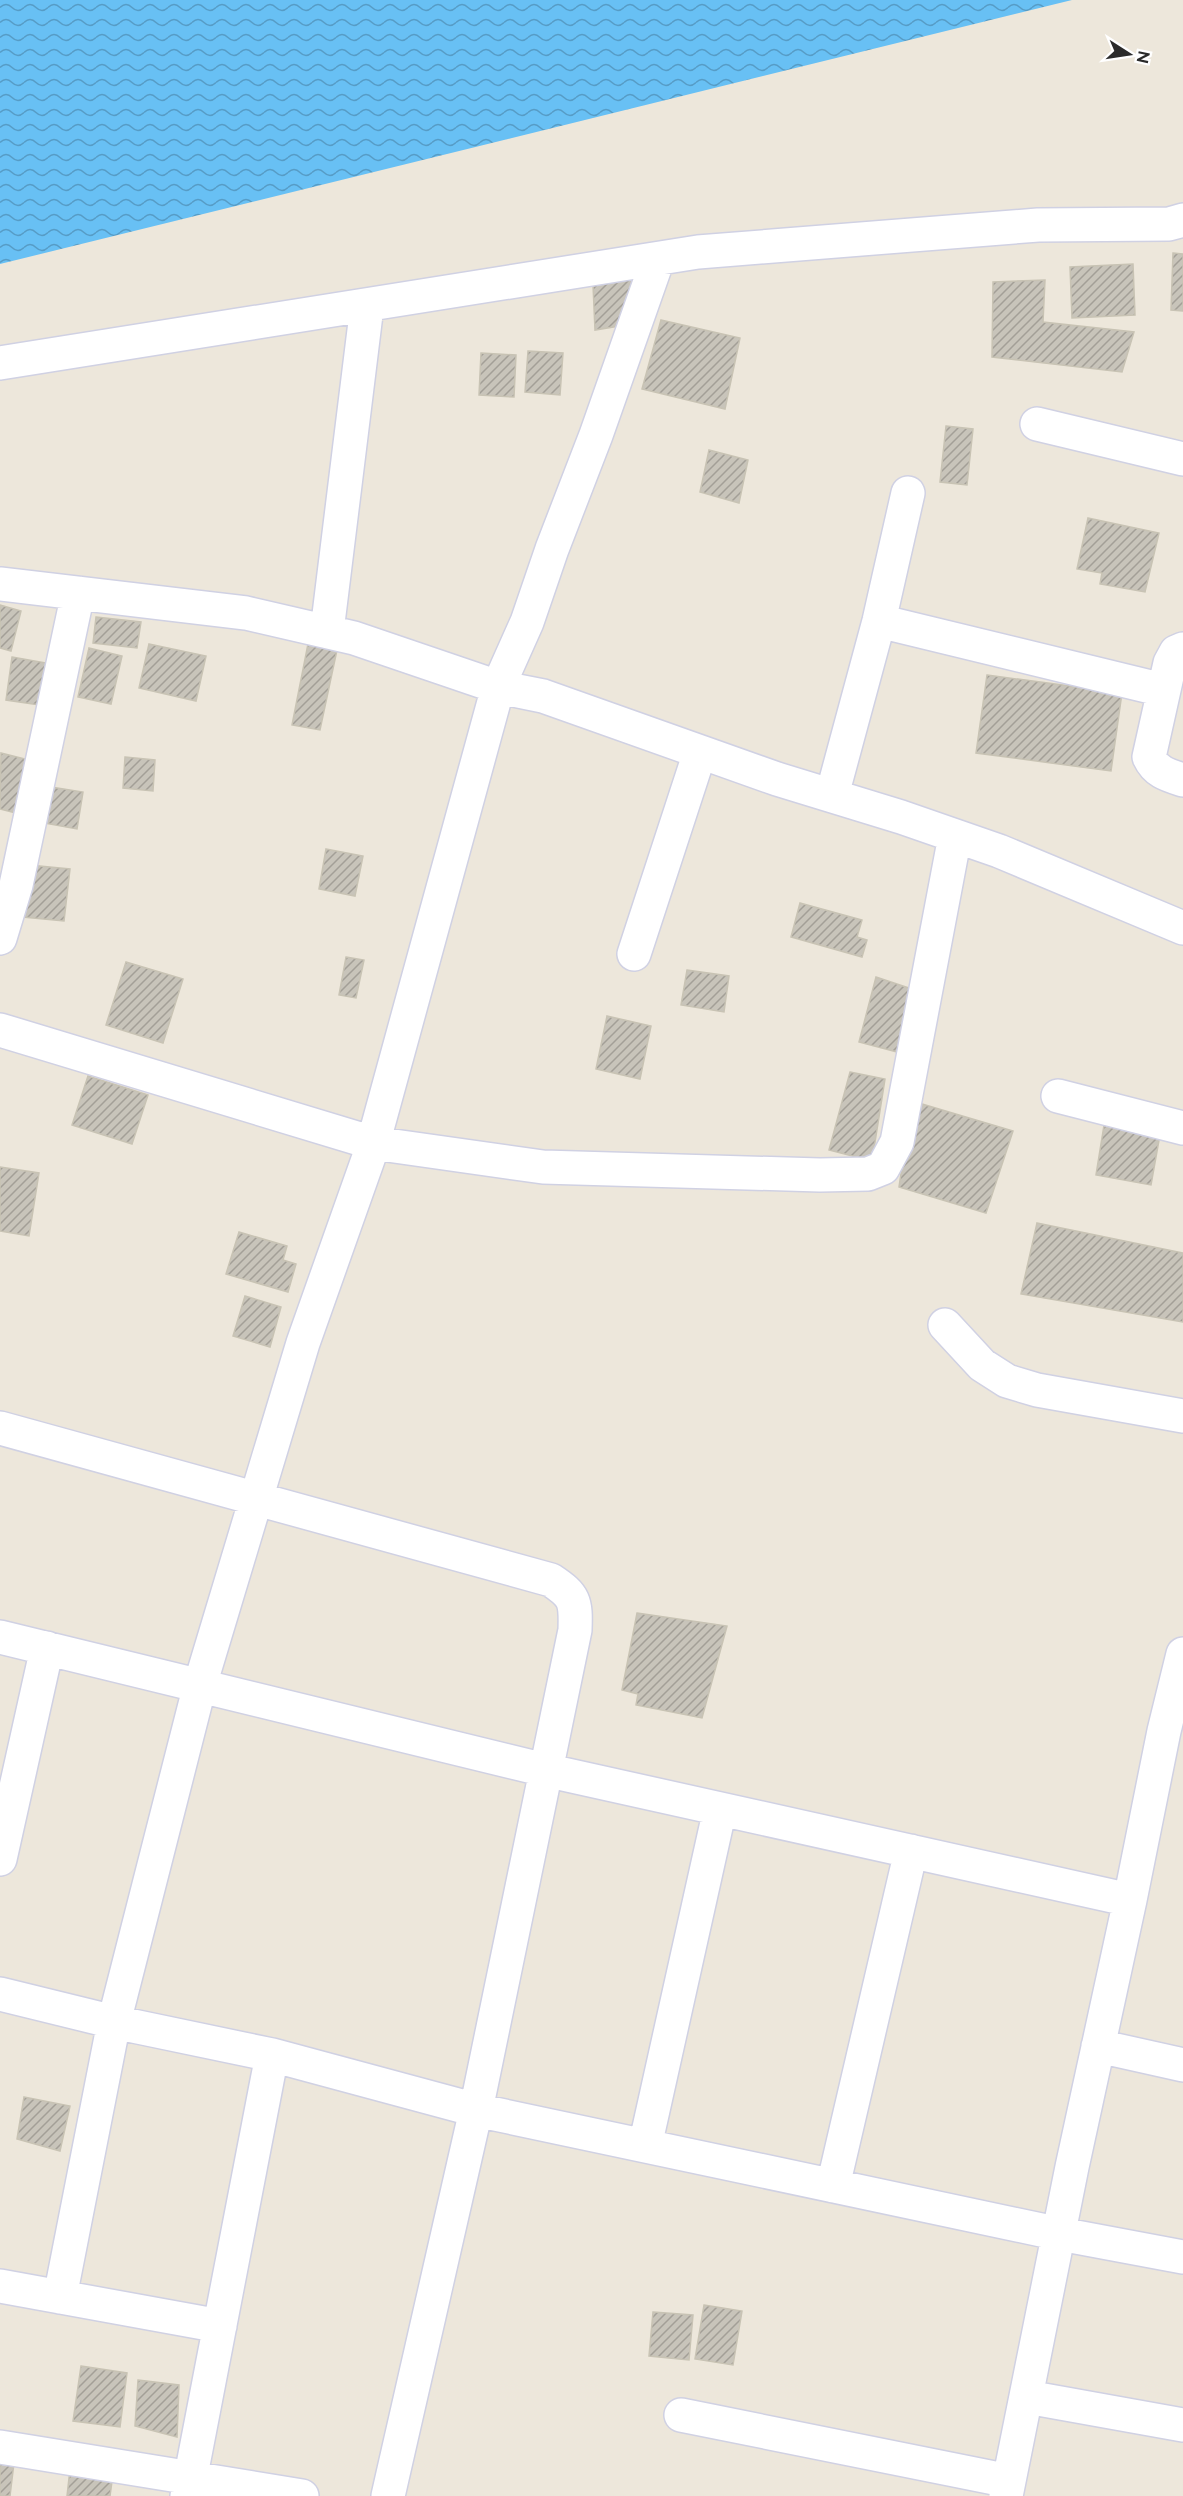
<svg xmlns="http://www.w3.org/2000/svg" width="1183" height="2496" viewBox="0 0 1183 2496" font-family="Raleway,sans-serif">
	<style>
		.water { fill: url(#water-waves) }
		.building { fill: url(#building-hatch); stroke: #c8c3b4; stroke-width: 1.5 }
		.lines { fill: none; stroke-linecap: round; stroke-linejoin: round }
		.minor-casing { stroke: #d0d1e3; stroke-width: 36 }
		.minor { stroke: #fff; stroke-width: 33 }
	</style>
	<defs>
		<pattern id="water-waves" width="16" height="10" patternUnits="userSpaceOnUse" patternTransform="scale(1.5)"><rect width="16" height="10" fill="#68c0f4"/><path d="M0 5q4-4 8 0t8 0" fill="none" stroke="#569cc6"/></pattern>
		<pattern id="building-hatch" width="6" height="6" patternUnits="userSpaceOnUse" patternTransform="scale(1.5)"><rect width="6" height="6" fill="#c8c4ba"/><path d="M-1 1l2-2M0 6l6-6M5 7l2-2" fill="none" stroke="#a39f97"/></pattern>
	</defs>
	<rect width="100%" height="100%" fill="#ede7db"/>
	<path class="water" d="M0,0H1072L0,264Z"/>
	<path class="building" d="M1173,253L1183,254V311L1171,310Z
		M1133,264L1135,315L1072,318L1070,267Z
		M632,279L631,324L595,330L593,285Z
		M1045,280L1043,322L1134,332L1122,372L992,357L993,282Z
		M661,320L740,338L725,409L642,389Z
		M528,351L563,353L560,395L525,392Z
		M481,353L516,355L514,397L479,395Z
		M946,426L973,429L967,485L940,482Z
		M709,450L748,460L739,503L700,492Z
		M1088,518L1159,533L1145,592L1100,584L1102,573L1077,569Z
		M0,605L21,611L11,651L0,648Z
		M96,617L141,622L137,648L93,643Z
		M149,644L206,656L196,701L139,688Z
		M308,644L337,650L320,730L292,725Z
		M89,648L122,656L111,704L78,697Z
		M12,657L52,664L46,706L6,700Z
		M987,675L1122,693L1111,771L976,753Z
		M1,753L33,761L20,814L0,809Z
		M125,757L155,760L153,791L123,788Z
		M51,787L83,792L77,829L44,823Z
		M326,849L363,856L355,896L319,889Z
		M29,865L70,869L64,921L23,917Z
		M800,903L862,920L857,937L867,940L862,957L791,937Z
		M346,957L364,960L356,998L339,995Z
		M126,962L183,979L163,1043L106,1025Z
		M687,970L729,976L724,1012L681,1005Z
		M876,977L915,990L901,1053L859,1042Z
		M607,1016L651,1026L640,1079L596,1069Z
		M850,1072L885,1079L872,1161L829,1150Z
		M88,1076L148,1095L132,1144L72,1125Z
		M912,1101L1013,1131L986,1213L899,1187Z
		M1105,1119L1161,1129L1151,1185L1096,1175Z
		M0,1167L39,1173L29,1236L0,1231Z
		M1037,1223L1183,1253V1322L1021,1294Z
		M239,1232L287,1246L283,1260L296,1264L288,1292L226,1274Z
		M245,1296L281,1307L270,1347L233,1336Z
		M637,1613L727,1626L702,1718L636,1705L638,1694L622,1690Z
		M24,2097L70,2106L60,2151L17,2139Z
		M704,2305L742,2311L733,2365L695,2359Z
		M653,2312L693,2315L689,2360L649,2356Z
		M81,2366L127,2373L120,2427L73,2421Z
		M138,2380L179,2385L177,2437L135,2426Z
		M0,2462L14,2463L10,2496H0Z
		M70,2469L113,2474L110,2496H67Z"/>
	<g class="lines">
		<g class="minor-casing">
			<path id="minor" d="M0,363L698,252L1038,225L1169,224L1183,220
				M1037,424L1183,459
				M0,584L246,613L354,638L498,687L527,622L552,549L596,435L658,259
				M879,621L1163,690
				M327,631L367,306
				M1183,649L1176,652L1170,663L1149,757C1156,772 1167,775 1183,780
				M832,795L879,621L908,493
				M0,938L16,885L78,593
				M634,954L700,752
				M0,1030L373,1143L543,1167L820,1175L868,1174L883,1168L897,1142L955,836
				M1058,1096L1183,1128
				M945,1325L982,1365L1007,1381L1037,1390L1183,1416
				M0,1428L551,1580C575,1596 576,1601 575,1630L476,2110L388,2496
				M0,1637L545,1770L1130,1900
				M0,1859L47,1648
				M0,1994L114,2022L272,2055L476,2110L1060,2234L1183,2257
				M1098,2046L1183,2065
				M645,2146L720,1809
				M833,2186L911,1851
				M0,2286L220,2326
				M60,2297L114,2022L200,1685L303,1343L371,1151L498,687L543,696L777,779L901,817L999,851L1183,928
				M1027,2397L1183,2425
				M681,2415L1009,2481
				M0,2447L302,2496
				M187,2496L272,2055
				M1006,2496L1072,2167L1130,1900L1164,1731L1183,1654"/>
		</g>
		<use href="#minor" class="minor"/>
	</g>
	<g transform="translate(1129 54) rotate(102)" stroke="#ffffff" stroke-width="4.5" paint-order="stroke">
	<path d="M0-4.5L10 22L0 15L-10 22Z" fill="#2a2a2a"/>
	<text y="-9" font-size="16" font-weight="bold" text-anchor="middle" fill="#2a2a2a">N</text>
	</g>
</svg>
